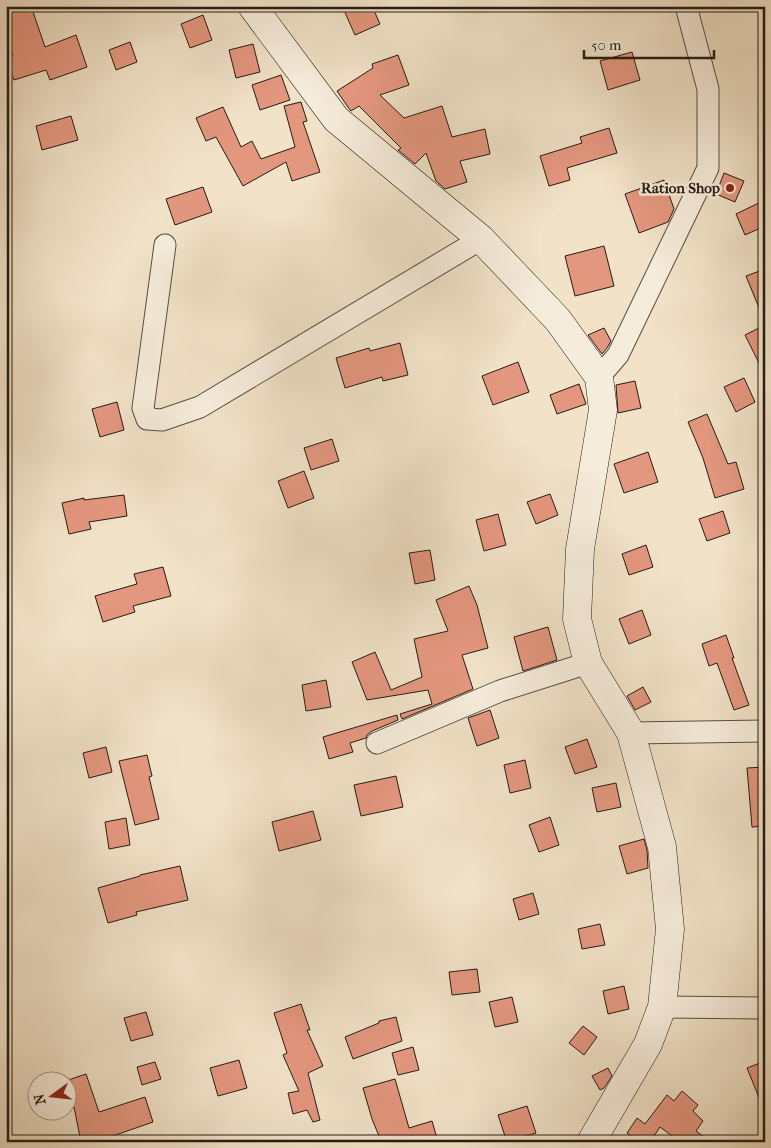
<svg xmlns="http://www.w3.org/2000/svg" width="771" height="1148" viewBox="0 0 771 1148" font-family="'IM FELL French Canon',serif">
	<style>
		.building { fill: #e4977f; stroke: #241c13 }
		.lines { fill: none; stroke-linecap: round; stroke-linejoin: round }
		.minor-casing { stroke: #574e40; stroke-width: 23 }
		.secondary-casing { stroke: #241c13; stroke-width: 29 }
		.minor { stroke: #f6ecdb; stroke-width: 21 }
		.secondary { stroke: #f6ecdb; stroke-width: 28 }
		.poi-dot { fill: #8f2418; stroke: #f6ecdb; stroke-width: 2 }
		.labels { text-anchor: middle; stroke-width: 5; stroke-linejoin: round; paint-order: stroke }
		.poi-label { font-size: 15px; font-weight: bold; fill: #241c13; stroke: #f6ecdb; text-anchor: end }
	</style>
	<rect width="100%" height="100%" fill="#f1e2c8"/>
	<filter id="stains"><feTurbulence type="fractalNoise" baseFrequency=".004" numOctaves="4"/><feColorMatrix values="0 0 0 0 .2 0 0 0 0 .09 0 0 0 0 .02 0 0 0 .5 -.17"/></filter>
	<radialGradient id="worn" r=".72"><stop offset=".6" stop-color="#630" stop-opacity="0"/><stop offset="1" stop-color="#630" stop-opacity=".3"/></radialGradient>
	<path class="building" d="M6,6H31L45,47L76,35L87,67L50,80L46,70L14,80L7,58L13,56L6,37Z
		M342,6H372L380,24L355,35Z
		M203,15L212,40L190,48L181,24Z
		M130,42L137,62L116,70L109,50Z
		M253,44L260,72L236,78L229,50Z
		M632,52L640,80L608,90L600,61Z
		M398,55L409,85L380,95L404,118L442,106L452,137L485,129L490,154L460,161L467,182L445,189L436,181L426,153L415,164L398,150L401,148L359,106L351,111L350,110L337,91L373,68L372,64Z
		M281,75L290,100L260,110L252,85Z
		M301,102L307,121L303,122L320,172L292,181L286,162L243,186L216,137L206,141L196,118L223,107L241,147L252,141L261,159L295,147L284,106Z
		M71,116L78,140L42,150L36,126Z
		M609,128L617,153L567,168L570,180L549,186L540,156L582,143L580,137Z
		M724,173L744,181L735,202L716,194Z
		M664,180L674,209L668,222L639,233L625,194Z
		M203,187L212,212L175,225L166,199Z
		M765,200V226L745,235L736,214Z
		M604,246L614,286L575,296L565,256Z
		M765,269V320H764L746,276Z
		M765,325V375L745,335Z
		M604,328L611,341L607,348L602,354L588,335Z
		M400,343L408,375L383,381L382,377L345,388L336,358L369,348L370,351Z
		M518,362L529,392L493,405L482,376Z
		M744,378L755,402L736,412L724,387Z
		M635,381L641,408L618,413L616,385Z
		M579,384L586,404L557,414L550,395Z
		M117,402L124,430L100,437L92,409Z
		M707,414L728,464L736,462L744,489L715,498L703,458L688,422Z
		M332,439L339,461L311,470L304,448Z
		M648,452L658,482L624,493L614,464Z
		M304,471L314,498L288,508L278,481Z
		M550,494L558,515L536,524L527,502Z
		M124,495L127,516L89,522L91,529L69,534L62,503L84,498V500Z
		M723,511L730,533L707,541L699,519Z
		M498,514L506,545L484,551L476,520Z
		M646,545L653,567L629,575L622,554Z
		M430,550L435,580L415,584L409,553Z
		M163,567L171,596L133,606L135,612L103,622L95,596L137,584L134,574Z
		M469,586L477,605L488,648L462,655L473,689L402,719L400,714L432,704L428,690L367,700L352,662L375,652L391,690L422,677L414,639L448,631L436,600Z
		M642,610L651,635L629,644L619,619Z
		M548,627L557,660L523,671L514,637Z
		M726,635L734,658H732L749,705L734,710L717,663L709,666L702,644Z
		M326,680L331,707L306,711L302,685Z
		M643,687L651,702L635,710L627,696Z
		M490,710L499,738L477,746L468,718Z
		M397,715L398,720L372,731L367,735L366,738L350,743L353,752L329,759L323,737Z
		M587,739L597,767L575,774L565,747Z
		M106,747L112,772L89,778L83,753Z
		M147,755L152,776L149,777L159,819L135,825L119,761Z
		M525,760L531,788L510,793L504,765Z
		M765,767V826L752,827L747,768Z
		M396,776L403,807L361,816L354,785Z
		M616,783L621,807L597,812L592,788Z
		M313,811L321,840L279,851L272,822Z
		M550,817L559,845L539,852L529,825Z
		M126,818L130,845L109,849L105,822Z
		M644,839L647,850L648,868L627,874L619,846Z
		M180,866L188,900L136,912L137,915L108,923L98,888L140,876V875Z
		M533,893L539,914L519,920L513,899Z
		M600,924L605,945L582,949L578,929Z
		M477,969L480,992L452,995L449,972Z
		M624,986L629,1009L608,1014L603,991Z
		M512,997L518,1022L495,1027L489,1002Z
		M301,1004L310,1030H307L323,1066L308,1073L320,1120L313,1122L307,1110L293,1114L288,1093L299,1091L283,1055L287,1053L274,1013Z
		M146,1012L153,1035L131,1041L124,1018Z
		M396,1017L402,1041L353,1059L345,1037L379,1023V1021Z
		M583,1026L597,1037L584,1055L569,1043Z
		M413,1047L419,1070L398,1075L392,1053Z
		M239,1060L247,1088L218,1096L210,1068Z
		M765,1061V1110H764L747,1068Z
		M155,1062L161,1079L142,1085L137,1067Z
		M608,1068L612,1076L604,1088L600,1090L592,1076Z
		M86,1074L99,1112L145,1097L153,1122L107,1138L108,1142H81L74,1107L68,1109V1080Z
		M395,1079L409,1128L432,1121L438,1142H375L374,1138L379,1136L372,1119L363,1088Z
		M682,1091L698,1105L693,1111L703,1121L696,1131L711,1142H680L660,1127L650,1142H639L627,1133L637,1118L645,1124L667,1095L674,1101Z
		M527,1106L536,1133L507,1142L498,1115Z"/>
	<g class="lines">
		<g class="minor-casing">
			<path id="minor" d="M165,245L143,408L147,419L162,420L200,407L481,239
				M599,377L618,355L708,168V89L686,6
				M631,733L765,731
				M377,743L500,691L588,663
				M662,1007L765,1008"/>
		</g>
		<g class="secondary-casing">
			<path id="secondary" d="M252,6L336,119L481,239L558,320L599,377L603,410L580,549L577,619L588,663L631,733L662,847L670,929L662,1007L648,1044L591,1142"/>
		</g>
		<use href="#minor" class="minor"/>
		<use href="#secondary" class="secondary"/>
	</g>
	<circle class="poi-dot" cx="730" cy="188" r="5"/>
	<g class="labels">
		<g class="poi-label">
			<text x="720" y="193">Ration Shop</text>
		</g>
	</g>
	<rect width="771" height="1148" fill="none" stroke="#f1e2c8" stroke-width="25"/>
	<rect x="8" y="8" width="756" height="1133" fill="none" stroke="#241c13" stroke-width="2.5"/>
	<rect x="12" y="12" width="746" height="1123" fill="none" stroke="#241c13"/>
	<g transform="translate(52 1096) rotate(255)"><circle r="24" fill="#f6ecdb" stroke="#a2998b"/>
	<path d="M0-4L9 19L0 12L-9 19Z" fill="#8f2418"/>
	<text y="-8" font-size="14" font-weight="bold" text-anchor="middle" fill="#241c13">N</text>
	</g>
	<path d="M584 50v8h130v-8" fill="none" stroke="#241c13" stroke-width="2.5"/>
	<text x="591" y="50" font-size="15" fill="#241c13" stroke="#f6ecdb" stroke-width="4" paint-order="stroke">50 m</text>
	<rect width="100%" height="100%" filter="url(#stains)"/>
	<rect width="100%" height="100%" fill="url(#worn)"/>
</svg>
